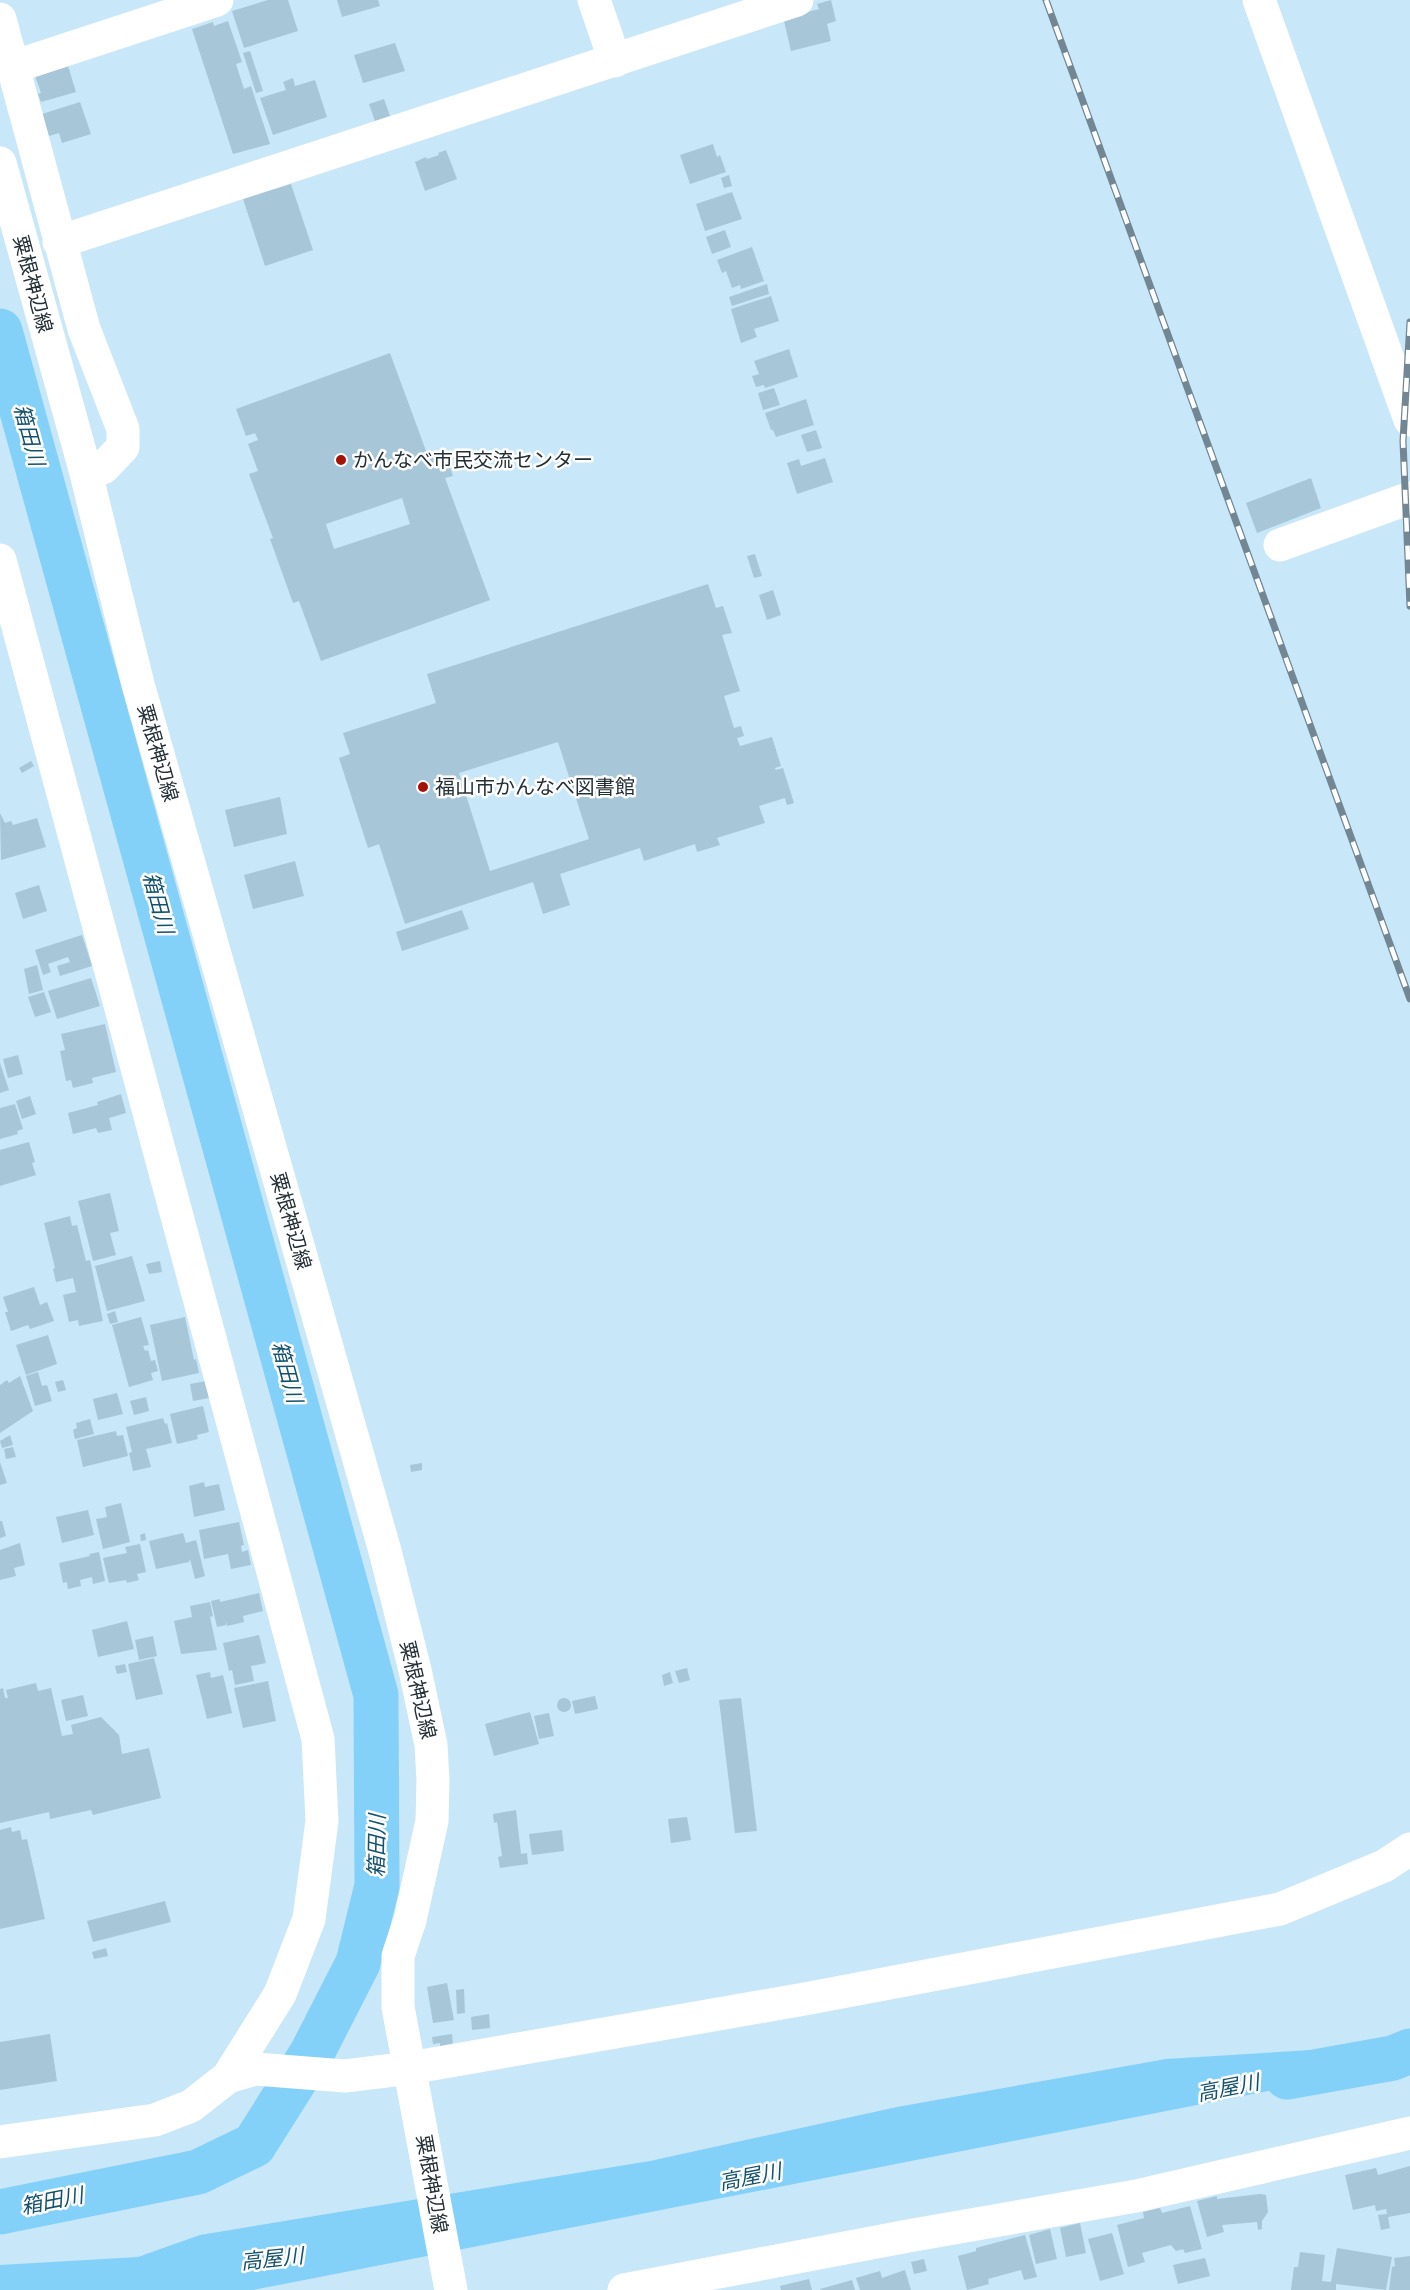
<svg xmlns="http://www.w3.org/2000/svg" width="1410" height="2290" viewBox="0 0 1410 2290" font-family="'Fira Sans Condensed','Noto Sans JP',sans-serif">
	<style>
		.water { fill: #83d0f9 }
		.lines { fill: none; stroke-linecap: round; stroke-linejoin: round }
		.river { stroke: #83d0f9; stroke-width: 45 }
		.building { fill: #a7c6d7; fill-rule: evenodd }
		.minor { stroke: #fff; stroke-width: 33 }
		.major { stroke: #fff; stroke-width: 33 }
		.rail-casing { stroke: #728793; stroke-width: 7 }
		.rail { stroke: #fff; stroke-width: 4.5; stroke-dasharray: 14; stroke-linecap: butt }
		.poi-dot { fill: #a51204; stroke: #fff; stroke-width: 2 }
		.labels { text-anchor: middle; stroke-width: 5; stroke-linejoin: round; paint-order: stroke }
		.street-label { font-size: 20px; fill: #243036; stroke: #fff }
		.poi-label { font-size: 20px; fill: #243036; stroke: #fff; text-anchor: start }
		.water-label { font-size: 21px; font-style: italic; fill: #14526d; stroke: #fff }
	</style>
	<rect width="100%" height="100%" fill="#c8e7f9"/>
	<path class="water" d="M1343,2048L1350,2075L253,2290H0V2265L138,2257L200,2235L650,2161L897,2107L1166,2059Z"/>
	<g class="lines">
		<path class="river" d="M0,331L376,1695L377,1886L358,1963L312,2053L254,2145L198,2172L0,2212
			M1287,2077L1393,2058L1410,2051"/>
	</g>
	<path class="building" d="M268,0H288L298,31L244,48L232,11Z
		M337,0H378L380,6L342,17Z
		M831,0L836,21L827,24L831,41L791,51L784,21L785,18L819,9L817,4Z
		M228,21L242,62L236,64L244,89L251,86L270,144L233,154L192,29L213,22L214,26Z
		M395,43L405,71L363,83L354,55Z
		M250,51L263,91L256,93L243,53Z
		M68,66L76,92L41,102L38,94L41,93L35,76Z
		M293,78L295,86L315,80L327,117L273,135L260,98L286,90L283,82Z
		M384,99L390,116L375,121L369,104Z
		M80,102L91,134L62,143L59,133L49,136L42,114Z
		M713,144L717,157L720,155L726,172L690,184L680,155Z
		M446,150L457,179L425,191L415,162L426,157L427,159L439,155L438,153Z
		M729,175L732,186L724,188L721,178Z
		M291,184L313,250L265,266L243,199Z
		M732,192L742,219L705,231L696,204Z
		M725,230L731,247L712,254L706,237Z
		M752,247L764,281L741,289L740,285L732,288L726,271L722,273L717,260Z
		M767,284L769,294L732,306L729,297Z
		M771,296L779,321L754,329L757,337L741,343L731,309Z
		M789,349L798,377L765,388L764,385L756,387L752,376L759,374L754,361Z
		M390,353L429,459L445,453L453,476L445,478L490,600L321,661L299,601L293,603L270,539L273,538L249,474L258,471L248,444L258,440L255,433L246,436L236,409ZM402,498L410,524L334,549L326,524Z
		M774,388L780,405L763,410L758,393Z
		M806,399L814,425L776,437L773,430H771L765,413Z
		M816,430L822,448L807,452L801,435Z
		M825,458L833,482L797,494L787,463L799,459L801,466Z
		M1311,478L1321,508L1257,533L1246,503Z
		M755,554L762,576L754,578L747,556Z
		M708,584L716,608L723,606L732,633L722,635L740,691L724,696L734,728L741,726L744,736L737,738L740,746L772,737L781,766L775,768L776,770L783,768L794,803L787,805L785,798L759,806L765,823L717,838L720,845L697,852L695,844L644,861L640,848L560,874L570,905L543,914L533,882L405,924L379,844L368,848L339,758L350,754L343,733L436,703L427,674ZM558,742L589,839L490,871L459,773Z
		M773,590L781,615L767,620L759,595Z
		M31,761L34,766L22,773L19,768Z
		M280,797L287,834L234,847L225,810Z
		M0,813L5,823L11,821L13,825L37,818L46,847L1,860Z
		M295,861L304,896L253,909L244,875Z
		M39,885L47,911L23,919L15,893Z
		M462,910L469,929L402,951L396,932Z
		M82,935L92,966L60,976L57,966L70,962L68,957L48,964L51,972L43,975L35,950Z
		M37,965L43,990L29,994L24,969Z
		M91,978L100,1006L57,1019L48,991Z
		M44,992L51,1012L35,1017L28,997Z
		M105,1024L116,1072L92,1078L93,1083L73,1088L71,1080L66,1081L60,1051L65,1050L61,1034Z
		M18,1055L23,1074L8,1078L3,1059Z
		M0,1063L9,1090L0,1093Z
		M121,1094L126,1113L109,1118L112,1130L98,1133L96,1128L73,1134L68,1113L98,1105L97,1102Z
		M30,1096L36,1114L22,1119L16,1101Z
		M15,1104L23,1129L17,1131L18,1134L0,1139V1108Z
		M29,1142L35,1162L32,1163L36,1175L0,1186V1150Z
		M110,1193L119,1231L110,1233L116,1255L93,1261L78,1201Z
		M70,1216L72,1226L77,1225L86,1261L90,1260L103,1321L79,1326L78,1320L69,1322L63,1295L76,1292L73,1278L56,1282L53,1269L55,1268L44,1223Z
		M132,1256L145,1301L107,1311L95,1266Z
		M160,1261L162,1272L149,1274L146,1264Z
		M34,1287L40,1305L47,1302L54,1321L30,1329L28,1325L11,1331L5,1312H8L3,1297Z
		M115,1311L118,1322L110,1324L107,1314Z
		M141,1317L149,1345L143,1346L145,1351L148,1350L151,1361L155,1360L158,1371L151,1373L153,1380L129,1387L112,1325Z
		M185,1317L194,1360L196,1359L199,1373L162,1381L150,1325Z
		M48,1335L57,1364L26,1375L16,1345Z
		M38,1372L42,1386L47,1385L52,1401L35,1406L26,1376Z
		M20,1376L33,1411L0,1433V1385L7,1380L9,1383Z
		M63,1380L66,1390L58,1392L55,1382Z
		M206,1381L209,1398L193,1401L190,1384Z
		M117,1393L123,1414L98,1420L93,1399Z
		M146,1397L149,1411L134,1415L130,1401Z
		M203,1406L209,1432L197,1435L198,1439L177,1444L170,1414Z
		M163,1418L165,1424L167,1423L172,1443L146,1449L151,1467L133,1471L129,1453L132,1452L126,1427Z
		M90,1419L94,1434L75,1439L73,1430L77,1428L76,1423Z
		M116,1431L117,1436L123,1435L128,1456L83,1467L77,1440Z
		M10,1435L13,1445L2,1448L0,1441Z
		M13,1447L16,1457L6,1459L4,1449Z
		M0,1462L7,1483L0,1485Z
		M422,1463V1470L411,1472L410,1465Z
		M204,1482L205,1487L219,1484L225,1510L194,1517L189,1486Z
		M121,1503L130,1542L103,1549L96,1519L107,1517L105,1507Z
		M88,1510L94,1535L62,1543L56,1517Z
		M0,1521H2L6,1536L0,1538Z
		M239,1522L244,1545L241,1546L242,1552L248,1550L251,1565L231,1569L228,1554L204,1559L199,1530Z
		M145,1533L146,1540L141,1541L140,1535Z
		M183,1533L186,1543L196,1540L205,1576L195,1579L190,1559L189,1562L156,1569L149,1541Z
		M20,1543L25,1565L14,1568L16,1576L0,1580V1550Z
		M140,1544L146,1572L137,1574L139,1580L127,1583L126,1580L109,1583L103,1558L127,1553L125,1547Z
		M99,1552L105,1581L93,1584L92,1577L80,1580L81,1586L68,1589L67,1582L63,1583L59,1563L90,1556L89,1554Z
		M259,1593L263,1611L243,1616L244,1622L227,1626L226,1621V1625L217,1627L211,1601L220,1599V1602Z
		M210,1602L213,1616L210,1617L217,1650L181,1654L174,1621L192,1617L190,1606Z
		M127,1621L134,1649L98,1657L92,1630Z
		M259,1635L266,1663L251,1666L254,1681L235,1685L232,1670L229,1671L223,1643Z
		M153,1636L157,1656L139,1660L135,1640Z
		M154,1658L163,1694L136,1700L128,1664Z
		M125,1664L127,1672L117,1674L115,1666Z
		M687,1668L690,1680L679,1683L675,1671Z
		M210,1672L211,1678L223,1675L232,1713L207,1719L196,1675Z
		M670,1672L673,1683L664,1686L662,1675Z
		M268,1681L276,1721L243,1728L234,1688Z
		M36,1683L38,1691L51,1688L62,1736L73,1734L71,1725L101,1717L119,1735L122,1754L149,1748L161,1798L93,1815L91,1810L50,1819L49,1812L0,1823V1689L3,1688L5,1698H8L6,1690Z
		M83,1695L88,1716L66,1721L61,1700Z
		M595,1696L598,1709L575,1714L572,1701Z
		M741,1698L757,1831L735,1833L719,1700Z
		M557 1705a7 7 0 1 1 14 0a7 7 0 1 1-14 0Z
		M530,1712L539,1744L494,1756L485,1724Z
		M549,1713L554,1736L539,1739L534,1716Z
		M516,1810L521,1854L527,1853L528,1864L500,1868L498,1857L502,1856L497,1822L494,1823L493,1814Z
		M687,1817L691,1840L671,1843L668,1819Z
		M11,1827L12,1832L20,1830L22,1840L27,1839L45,1919L0,1929V1830Z
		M562,1830L564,1851L532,1855L529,1834Z
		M165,1901L171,1922L93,1942L87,1921Z
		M106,1948L108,1956L94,1959L92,1952Z
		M447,1983L454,2020L433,2023L427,1987Z
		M464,1989L465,2013L457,2014L456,1990Z
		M489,2014L490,2028L472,2030L471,2017Z
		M50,2034L57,2081L0,2090V2042Z
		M452,2034L453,2046L440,2047V2043L433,2044L432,2037Z
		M1410,2166V2213L1388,2217L1390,2228L1381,2230L1378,2215L1387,2214L1386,2209L1376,2211L1375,2205L1353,2210L1345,2175L1376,2168L1378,2175Z
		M1260,2194L1266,2195L1268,2212L1262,2221V2229L1258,2230L1257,2222L1222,2225L1224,2232L1207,2237L1197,2201L1217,2196V2199Z
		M1190,2206L1202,2249L1185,2253L1183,2249L1176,2251L1171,2245L1142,2253L1145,2262L1128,2267L1117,2225L1144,2218L1143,2212L1160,2208L1162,2213Z
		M1080,2223L1086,2253L1066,2257L1060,2228Z
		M1050,2229L1057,2259L1036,2264L1029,2235Z
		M1112,2233L1124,2274L1100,2281L1088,2239Z
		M1025,2235L1037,2277L1024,2280L1021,2270L988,2279L989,2284L967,2290L958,2256L976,2251V2248Z
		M1337,2248L1392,2257L1386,2290L1336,2284V2290H1291L1294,2267H1298L1300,2252L1325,2255L1322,2281L1331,2282Z
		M1410,2256V2290H1389L1392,2267L1395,2266L1394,2258Z
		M1205,2258L1210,2276L1178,2284L1173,2265Z
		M924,2259L927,2271L914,2274L911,2262Z
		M905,2270L911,2290H860L856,2278L880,2271L882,2278Z
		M809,2279L812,2290H781L780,2286Z
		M852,2280L855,2290H820V2289Z"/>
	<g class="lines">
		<path class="minor" d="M594,0L615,61
			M1259,0L1410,420
			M0,19L84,329L123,429V447L103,468L86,473
			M13,67L217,0
			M59,242L797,0
			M1280,545L1410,498
			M0,560L318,1739L322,1821L309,1919L280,1994L228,2077
			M0,2142L155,2120L191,2106L228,2077L255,2069L345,2076L410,2068L810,1998L1280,1909L1384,1866L1410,1849
			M624,2290L908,2236L1136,2196L1410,2133"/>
		<path class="major" d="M0,163L86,473L138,684L385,1551L415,1670L431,1745L433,1780L432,1821L410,1920L398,1956V2007L451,2290"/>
		<g class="rail-casing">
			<path id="rail" d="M1046,0L1410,999
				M1410,322L1403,441L1410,606"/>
		</g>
		<use href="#rail" class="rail"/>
	</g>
	<g class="poi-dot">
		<circle cx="341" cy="460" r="6"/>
		<circle cx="423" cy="787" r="6"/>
	</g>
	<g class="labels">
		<g class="street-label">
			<text transform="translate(33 284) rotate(75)" y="7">粟根神辺線</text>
			<text transform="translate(158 753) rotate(74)" y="7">粟根神辺線</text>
			<text transform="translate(291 1221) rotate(74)" y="7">粟根神辺線</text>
			<text transform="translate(418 1690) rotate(77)" y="7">粟根神辺線</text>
			<text transform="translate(432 2184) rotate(80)" y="7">粟根神辺線</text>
		</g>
		<g class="poi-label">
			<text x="353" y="467">かんなべ市民交流センター</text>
			<text x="435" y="794">福山市かんなべ図書館</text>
		</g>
		<g class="water-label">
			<text transform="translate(29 435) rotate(75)" y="7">箱田川</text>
			<text transform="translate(158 903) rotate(75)" y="7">箱田川</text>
			<text transform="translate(287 1372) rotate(75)" y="7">箱田川</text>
			<text transform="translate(377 1846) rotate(-89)" y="7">箱田川</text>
			<text transform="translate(1228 2088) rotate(-11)" y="7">高屋川</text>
			<text transform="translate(750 2177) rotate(-11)" y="7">高屋川</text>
			<text transform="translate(52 2201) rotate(-11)" y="7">箱田川</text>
			<text transform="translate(272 2259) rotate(-6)" y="7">高屋川</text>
		</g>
	</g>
</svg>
